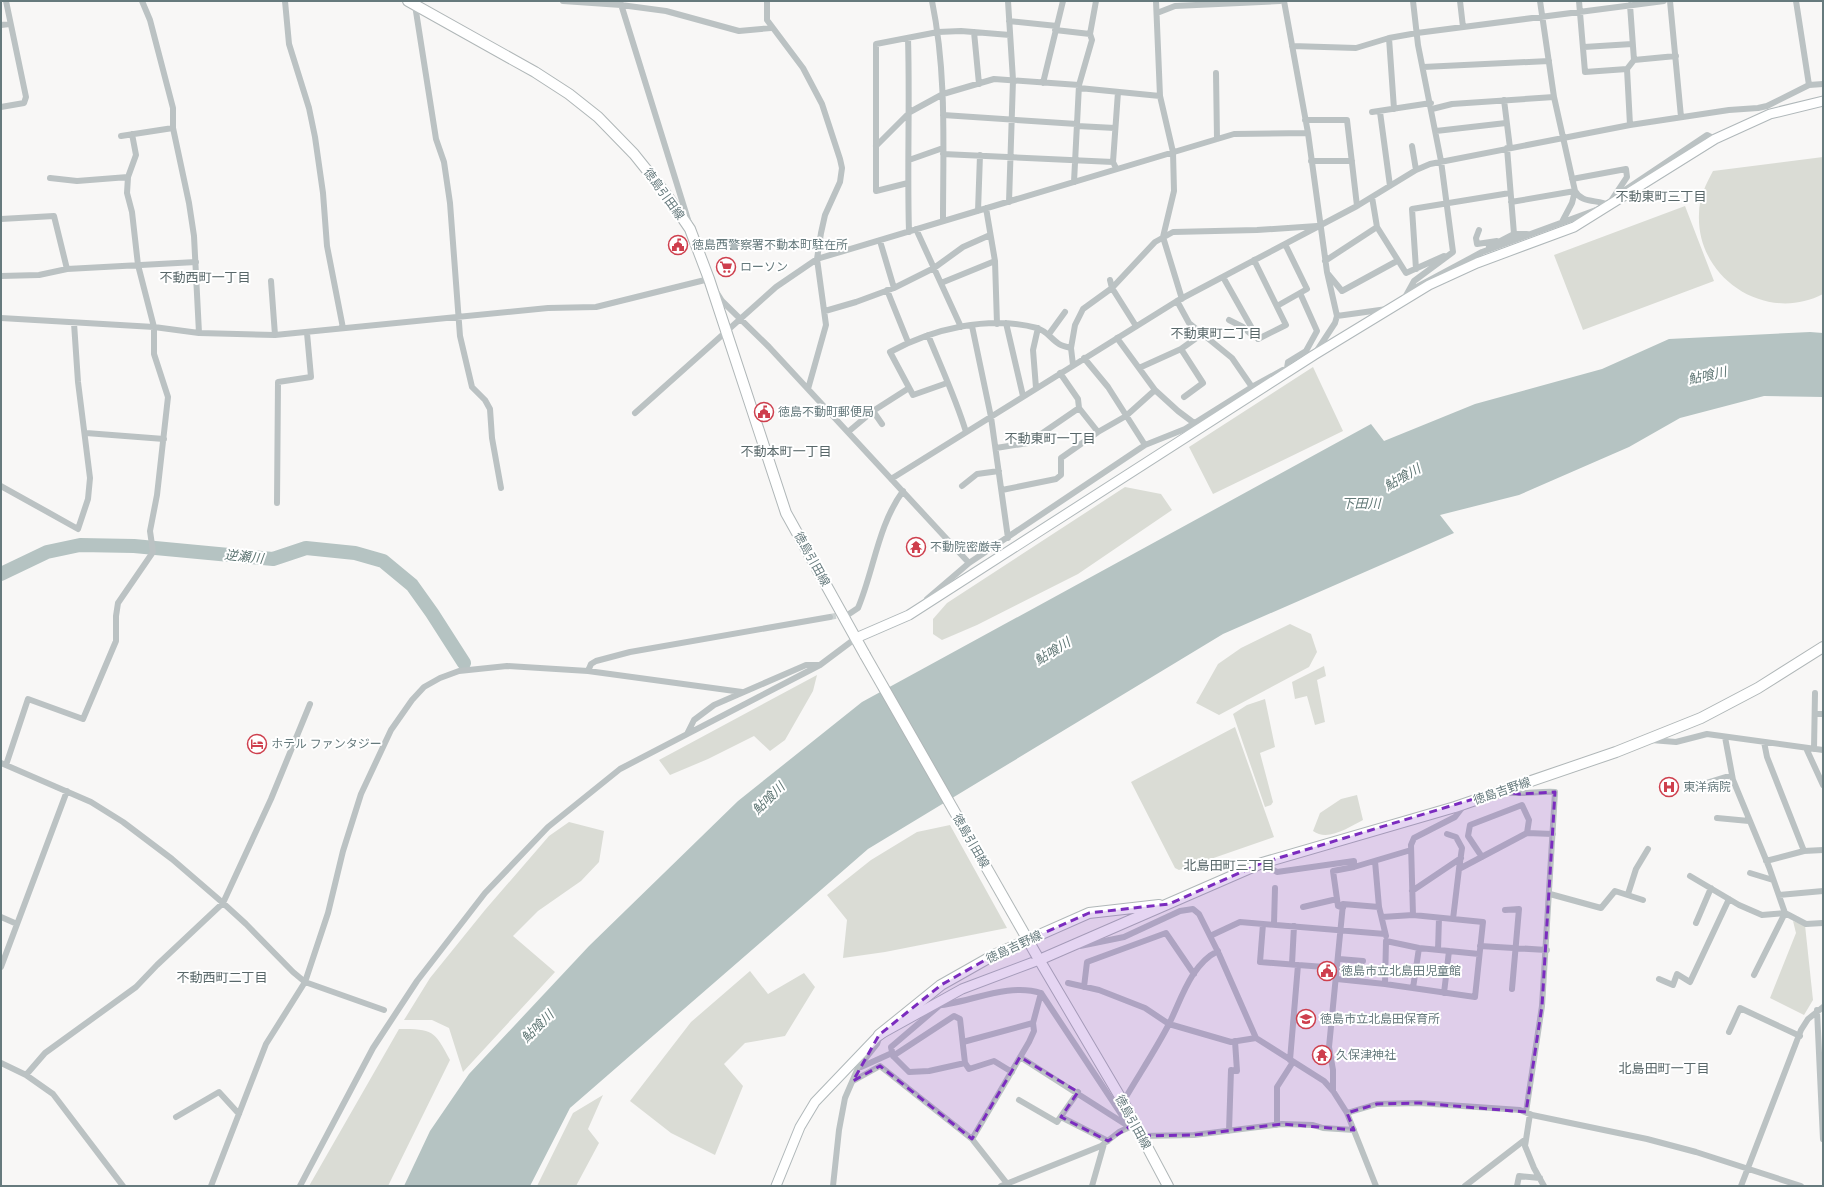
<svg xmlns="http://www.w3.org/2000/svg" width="1824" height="1187" viewBox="0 0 1824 1187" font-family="Cabin,'Noto Sans JP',sans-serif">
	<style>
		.green { fill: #dadcd5 }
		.water { fill: #b5c3c2 }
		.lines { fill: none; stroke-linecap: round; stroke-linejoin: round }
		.river { stroke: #b5c3c2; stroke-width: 14 }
		.street-tunnel { stroke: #ccd2d2; stroke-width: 6; stroke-dasharray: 6 3; stroke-linecap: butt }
		.secondary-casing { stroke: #b0b8ba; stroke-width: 11 }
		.primary-casing { stroke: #b0b7b8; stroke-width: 12 }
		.street { stroke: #bbc2c3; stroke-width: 6 }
		.secondary { stroke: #fff; stroke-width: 9 }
		.primary { stroke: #fff; stroke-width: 10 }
		.primary-bridge-casing { stroke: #b0b7b8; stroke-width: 12; stroke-linecap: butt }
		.primary-bridge { stroke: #fff; stroke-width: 10 }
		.marked { fill: #7b2cbf; fill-opacity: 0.2; stroke: #7b2cbf; stroke-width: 3; stroke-dasharray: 8 5; stroke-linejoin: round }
		.labels { text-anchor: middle; stroke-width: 4; stroke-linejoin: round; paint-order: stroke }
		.street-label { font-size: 12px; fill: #667a7d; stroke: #fff }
		.poi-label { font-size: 12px; fill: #667a7d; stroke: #fff; text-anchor: start }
		.neighbourhood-label { font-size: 13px; fill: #586769; stroke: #fff }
		.water-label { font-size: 13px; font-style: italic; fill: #617876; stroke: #fff }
	</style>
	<rect width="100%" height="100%" fill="#f8f7f6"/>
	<path class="green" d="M1823,157V294C1766,324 1696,278 1699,214C1699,198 1706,184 1713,171Z
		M1685,206L1714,281L1583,330L1554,255Z
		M1313,367L1343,431L1213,494L1189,447Z
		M1125,487L1161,494L1172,510L1078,574L977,625L942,640L933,634V619L947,603Z
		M1290,624L1311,634L1317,652L1309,667L1219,715L1196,703L1218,664L1241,648Z
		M1324,666L1326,676L1317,680L1325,722L1315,725L1307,696L1295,699L1292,682Z
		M817,675L813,691L785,740L770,751L754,736L708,759L670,775L659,760Z
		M1265,699L1275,747L1260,753L1273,802L1271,805L1265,807L1233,714L1247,705Z
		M1235,727L1274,837L1179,870L1175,868L1131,782Z
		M1357,795L1363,820C1349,827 1328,842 1313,831L1320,813L1341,799Z
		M569,822L604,831L599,862L581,881L538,911L513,936L555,972L463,1072L449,1028L432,1020H404L430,978L485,910L549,836Z
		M950,825L1007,928L885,952L843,958L847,920L827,895L871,860L917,832Z
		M1793,921L1805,925L1813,1000L1804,1015L1770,998L1796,933Z
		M750,971L768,994L804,973L815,987L785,1036L745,1043L724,1064L743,1086L715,1155L671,1133L630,1101L691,1022Z
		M399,1029C433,1029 434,1030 450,1060L388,1186H309Z
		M603,1095L588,1129L599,1143L576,1186H537L573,1113Z"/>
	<path class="water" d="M1810,332L1823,333V397L1764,396L1680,418L1629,447L1519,495L1440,515L1454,533L1223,634L868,849L570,1108L530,1186H404L430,1131L469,1074L589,946L738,801L862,702L1371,424L1384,441L1475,404L1602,369L1669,339Z"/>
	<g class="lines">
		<path class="river" d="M1,574L47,552L80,545L134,546L273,559L306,548L355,553L383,561L412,585L432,613L464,663"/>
		<path class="street-tunnel" d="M830,617L846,614"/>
		<g class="secondary-casing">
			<path id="secondary" d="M856,638L909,615L1314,355L1429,285L1477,263L1574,227L1715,139L1770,114L1823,101
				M776,1186L800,1127L815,1102L879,1035L962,989L1039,960"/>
		</g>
		<g class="primary-casing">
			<path id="primary" d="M408,1L535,72L569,94L598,117L634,154L666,194L690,229L709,279L786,513L865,655
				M1037,956L1126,1107L1168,1186
				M1039,960L1262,863L1455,807L1616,752L1701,718L1758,688L1823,647
				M879,1035L941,985L994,955L1089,913L1159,905"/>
		</g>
		<path class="street" d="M142,1L150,20L173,108V128L189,203L194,236L199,333
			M285,1L289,44L309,108L315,137L323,193L327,246L343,328
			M563,1L621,5L666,11L739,31L771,28
			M620,1L689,223
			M767,1V20L803,68L822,104L840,159L842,168L840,182L825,215L821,233L817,259L826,325L808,389
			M932,1C947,74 943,148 943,221
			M1008,1L1013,80L1009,202
			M1156,1L1160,96L1173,152L1174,191L1163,237L1182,299
			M1284,1L1308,133L1327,272L1337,316L1335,323L1316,352
			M1460,1L1463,27
			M1540,1L1554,97L1575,191C1582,204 1597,199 1609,205
			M1579,1L1585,72L1627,69
			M1670,1L1681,117
			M1796,1L1809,85
			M415,5L436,139L444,162L450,203L460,336L472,387L485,400L490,409L492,438L501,488
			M1157,13L1175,6L1280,1
			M1009,21L1057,26
			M1,25L10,24
			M1055,30L1090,34
			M974,32L979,84
			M908,38C910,103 907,167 909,232
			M1389,38L1394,109
			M1292,46L1356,48L1389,38L1417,33L1664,1
			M1584,47L1632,44
			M1634,60L1676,56
			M1423,67L1549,61
			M1216,73L1217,139
			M1043,83L1063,1
			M1079,88L1160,96
			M1504,100L1510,148
			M1,107L24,103L26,97L6,1
			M1432,109L1452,104L1554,97
			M1372,112L1431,103
			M1380,112L1390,186
			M943,115L1077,124
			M1305,120H1347L1357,206
			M1630,125L1627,69L1634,60L1630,5
			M1077,126L1115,128
			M1436,131L1506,123
			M121,136L173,128
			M876,146L910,112L943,94L994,79L1079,85
			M1412,146L1416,170
			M1507,148L1514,234
			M943,154L1113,162
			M909,160L943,148
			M1311,161H1352
			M1115,166L1113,162L1118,92
			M50,178L77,181L128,177
			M1572,179L1626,169L1627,177L1609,204
			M1074,182L1079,85L1092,40L1090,34L1096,1
			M908,183L876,191V44L938,32L961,31L1010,35
			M1616,196L1707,135L1715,139
			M1372,197L1377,227L1406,273L1444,256
			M1511,202L1575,191L1572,203L1562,222
			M986,208L995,261L997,324
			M978,211L980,155
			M1,219L54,216L67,269
			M916,229L961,327
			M1479,230L1476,238L1477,244L1497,241
			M880,241L894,288
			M1489,247L1514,234H1527
			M1325,261L1377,227
			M1416,269L1412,209L1510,193
			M1328,274L1342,291L1397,261
			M1,276L39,275L67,269L196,262
			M1223,277L1258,339L1286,325L1254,260
			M1110,280L1112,288L1136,326
			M271,281L275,335
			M941,283L995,261
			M887,290L908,342
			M717,293L722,301L769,347L969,563
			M1410,294L1415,288L1482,252L1596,210
			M1177,301L1189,323L1232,358L1252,387
			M1403,301L1414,281L1453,252L1441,161L1418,45L1413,1
			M1277,306L1307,289L1285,244
			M825,311L856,302L894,288L934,268L963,247L990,235
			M1337,316L1387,309
			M1,318L154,327L199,333L275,335L548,308L596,307L709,279L710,281
			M1229,320L1243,327L1253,336
			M1006,323L1023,396
			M972,326L991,417L1008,538
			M1049,334L1065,312
			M928,335C941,367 956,399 966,432
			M1117,338L1155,390L1178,411L1194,423
			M1181,349L1203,383L1184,397
			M1084,358L1108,387L1145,445
			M1073,365L1071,348L1075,325L1083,309L1112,288L1155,242L1173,232L1257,230L1317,226
			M1139,368L1181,349L1202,334
			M1287,368L1288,362L1306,351L1317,331L1300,293
			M1060,373L1078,399L1079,408L1098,432
			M947,383L913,395L890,352C932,329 989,315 1037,328C1047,331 1051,339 1059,344C1062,346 1067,347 1071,348
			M1036,388L1033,350L1038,328
			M873,411L882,424
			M635,413L776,287L817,259L1234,134L1308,133
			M848,432L873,411L909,388
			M86,433L164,439
			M996,448L1028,443L1079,408
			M891,479L1177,301L1357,206L1416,170L1430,164L1630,125L1729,110L1758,108L1767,106L1809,85L1823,84
			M1,486L78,529L88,499L90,478L78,382L74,323
			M962,486L977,474L999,471
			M1002,490L1056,479L1061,475V458L1098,432L1126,416L1155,390
			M277,503L278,382L311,377L307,333
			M927,599L969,563L1145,445L1185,429L1252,387L1283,370
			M849,614L858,608C874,570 878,525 903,491
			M588,671L591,664L596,661L630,652L830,617
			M1815,714H1823
			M687,734L694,720L714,705L806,665H819
			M1725,737L1733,780L1769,867L1785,913L1806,924L1823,923
			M1651,740L1676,742L1707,734L1823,750
			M1764,742L1767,757L1804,851
			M1806,748L1823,785
			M1814,749L1815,693
			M1,763L91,802L123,822L172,859L223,903L246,924L293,972L305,982L384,1010
			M6,765L28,699L83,719L116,641V616L118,603L153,552L150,531L157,495L168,397L154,354V327L138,265L132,212L127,193L128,177L136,155L132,134
			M1693,787L1732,775
			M1504,792C1521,795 1538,791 1555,792L1542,1006L1526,1112
			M1465,804L1455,817L1414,838L1411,845L1413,915L1483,922L1475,997L1385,984L1386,941L1419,948L1479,954
			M1717,818L1749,821
			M1447,834L1456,837L1462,848L1459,869L1527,833L1553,834
			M1482,857L1468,836L1470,825L1522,805L1529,820L1527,833
			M1375,861L1379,907L1386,936
			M1766,861L1804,851L1823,850
			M1262,863L1277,872L1354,861V867L1411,850
			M1750,873L1773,880
			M1690,876L1739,905L1762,915L1785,913L1754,975
			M1412,891L1461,858
			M1550,894L1601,908L1615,891L1643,900
			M1628,894L1636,869L1648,849
			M1779,895L1823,891
			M1303,907L1337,899
			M1343,908L1338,906L1333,871L1354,867
			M1505,910L1519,909L1512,989
			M1,917L17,924
			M1382,917L1413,915
			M1453,919L1459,869
			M1696,923L1711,888
			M1263,924L1260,962L1298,965L1290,1060
			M1274,924L1275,888
			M1210,936L1240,922L1385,934
			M1080,946L1124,937L1180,911L1193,909L1199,914L1219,954L1256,1038L1324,1081L1333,1091L1347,1113L1376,1186
			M1480,946L1547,950
			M1438,950L1439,918
			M1339,959L1363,961
			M1292,964L1294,926
			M1298,965L1338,968
			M1,967L67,791
			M1337,979L1385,984
			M1659,979L1673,985L1677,974L1690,982L1729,899
			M1068,983L1099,990L1145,1008L1169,1024L1231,1042L1256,1038
			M1084,987L1087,962L1166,933L1194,974
			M1413,988L1419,948
			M1444,993L1449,951
			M933,1006C967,1004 1007,982 1041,993L1129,1126
			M939,1006L891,1047L893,1056L954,1016L960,1019L965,1063L969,1069L994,1061L1012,1072
			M1817,1010L1823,1139
			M1729,1032L1740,1008L1800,1036
			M963,1042L1033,1023
			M893,1056L909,1072L929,1071L965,1063
			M1020,1057L1125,1124
			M1,1063L26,1075L53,1094L123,1186
			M861,1067L892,1053
			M26,1075L45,1053L136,987L157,965L223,903L271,799L310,704
			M853,1081L880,1066L972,1139L1009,1186
			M1333,1091V1070L1329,1047L1343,904L1379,907
			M1019,1100L1057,1122L1078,1092
			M1123,1102C1138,1076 1155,1051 1169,1024C1181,1000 1191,964 1218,951
			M1347,1113L1377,1104L1419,1103L1520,1110L1532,1115L1647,1139L1696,1152L1801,1186
			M1530,1114L1525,1146L1534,1168L1544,1186
			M176,1117L219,1092L239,1114
			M1061,1117L1108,1141
			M1277,1125V1087L1293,1062
			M1229,1131L1231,1070L1237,1071L1235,1041
			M1141,1136L1194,1135L1282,1124L1313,1125L1323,1128L1354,1130
			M972,1139L1029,1042L1034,1031L1033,1023L1041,993
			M211,1186L266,1044L305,982L328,913L343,851L361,794L391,730L412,700L424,687L440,678L459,671L507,666L588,671L742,692
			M300,1186L373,1048L417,981L485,893L548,827L620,769L820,665L856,638
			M833,1186L839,1130L845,1098L858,1068L877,1044L879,1038
			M1001,1186L1101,1146L1119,1132L1132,1126
			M1092,1186L1104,1144
			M1465,1186L1526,1139
			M1517,1186L1519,1176L1540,1178
			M1741,1186L1801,1030L1808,1019L1823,1007"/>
		<use href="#secondary" class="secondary"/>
		<use href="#primary" class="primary"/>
		<g class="primary-bridge-casing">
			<path id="primary-bridge" d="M865,655L1037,956"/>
		</g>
		<use href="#primary-bridge" class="primary-bridge"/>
	</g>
	<path class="marked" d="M1500,791L1519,794L1555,792L1542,1006L1526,1112L1419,1103L1377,1104L1347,1113L1354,1130L1282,1124L1194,1135L1141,1136L1135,1123L1108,1141L1061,1117L1078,1092L1020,1057L972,1139L880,1066L853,1081L879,1035L941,985L994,955L1089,913L1169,904L1262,863Z"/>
	<defs>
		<g id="civic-ring" transform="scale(1)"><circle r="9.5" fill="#fff" stroke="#ce3f4d" stroke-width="1.5"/><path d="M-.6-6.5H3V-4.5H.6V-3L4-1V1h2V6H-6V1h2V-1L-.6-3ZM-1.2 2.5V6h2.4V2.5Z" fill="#ce3f4d"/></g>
		<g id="supermarket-ring" transform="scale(1)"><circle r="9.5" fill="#fff" stroke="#ce3f4d" stroke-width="1.5"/><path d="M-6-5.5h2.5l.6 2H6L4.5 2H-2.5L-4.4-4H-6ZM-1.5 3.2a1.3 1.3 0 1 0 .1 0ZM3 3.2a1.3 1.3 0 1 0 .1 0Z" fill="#ce3f4d"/></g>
		<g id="temple-ring" transform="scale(1)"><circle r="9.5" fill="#fff" stroke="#ce3f4d" stroke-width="1.5"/><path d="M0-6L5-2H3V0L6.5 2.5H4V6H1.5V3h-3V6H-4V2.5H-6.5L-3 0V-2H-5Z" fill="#ce3f4d"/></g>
		<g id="hotel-ring" transform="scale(1)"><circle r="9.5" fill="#fff" stroke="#ce3f4d" stroke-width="1.5"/><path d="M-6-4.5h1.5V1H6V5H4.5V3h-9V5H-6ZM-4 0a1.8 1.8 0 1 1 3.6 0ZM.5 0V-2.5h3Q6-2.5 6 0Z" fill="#ce3f4d"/></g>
		<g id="hospital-ring" transform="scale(1)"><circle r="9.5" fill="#fff" stroke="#ce3f4d" stroke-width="1.5"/><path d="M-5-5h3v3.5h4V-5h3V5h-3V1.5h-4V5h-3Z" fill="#ce3f4d"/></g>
		<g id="school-ring" transform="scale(1)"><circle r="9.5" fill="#fff" stroke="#ce3f4d" stroke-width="1.5"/><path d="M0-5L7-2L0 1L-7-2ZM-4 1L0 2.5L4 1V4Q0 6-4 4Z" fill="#ce3f4d"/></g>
	</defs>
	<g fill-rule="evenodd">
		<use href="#civic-ring" x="678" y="245"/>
		<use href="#supermarket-ring" x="726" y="267"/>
		<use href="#civic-ring" x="764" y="412"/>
		<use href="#temple-ring" x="916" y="547"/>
		<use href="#hotel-ring" x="257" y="744"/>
		<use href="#hospital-ring" x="1669" y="787"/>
		<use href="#civic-ring" x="1327" y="971"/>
		<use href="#school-ring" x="1306" y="1019"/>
		<use href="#temple-ring" x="1322" y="1055"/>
	</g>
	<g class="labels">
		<g class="street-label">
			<text transform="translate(664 194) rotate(54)" y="4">徳島引田線</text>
			<text transform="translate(812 559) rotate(61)" y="4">徳島引田線</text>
			<text transform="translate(1502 791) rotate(-19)" y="4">徳島吉野線</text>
			<text transform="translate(971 841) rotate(60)" y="4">徳島引田線</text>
			<text transform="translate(1014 947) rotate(-25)" y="4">徳島吉野線</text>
			<text transform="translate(1133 1122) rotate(61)" y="4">徳島引田線</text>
		</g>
		<g class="poi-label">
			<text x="692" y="249">徳島西警察署不動本町駐在所</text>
			<text x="740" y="271">ローソン</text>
			<text x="778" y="416">徳島不動町郵便局</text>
			<text x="930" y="551">不動院密厳寺</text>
			<text x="271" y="748">ホテル ファンタジー</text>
			<text x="1683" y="791">東洋病院</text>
			<text x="1341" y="975">徳島市立北島田児童館</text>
			<text x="1320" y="1023">徳島市立北島田保育所</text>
			<text x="1336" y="1059">久保津神社</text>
		</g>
		<g class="neighbourhood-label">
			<text x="1661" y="201">不動東町三丁目</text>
			<text x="205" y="282">不動西町一丁目</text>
			<text x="1216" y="338">不動東町二丁目</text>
			<text x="1050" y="443">不動東町一丁目</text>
			<text x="786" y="456">不動本町一丁目</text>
			<text x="1229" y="870">北島田町三丁目</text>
			<text x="222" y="982">不動西町二丁目</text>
			<text x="1664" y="1073">北島田町一丁目</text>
		</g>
		<g class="water-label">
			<text transform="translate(1707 375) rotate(-12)" y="5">鮎喰川</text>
			<text transform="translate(1402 477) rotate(-30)" y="5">鮎喰川</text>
			<text x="1361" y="508">下田川</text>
			<text transform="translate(244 556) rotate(6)" y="5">逆瀬川</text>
			<text transform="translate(1052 651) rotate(-32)" y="5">鮎喰川</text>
			<text transform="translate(768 798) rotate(-45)" y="5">鮎喰川</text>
			<text transform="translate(537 1026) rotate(-45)" y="5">鮎喰川</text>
		</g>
	</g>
	<rect width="1824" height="1187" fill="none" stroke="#667a7d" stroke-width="4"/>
</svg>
